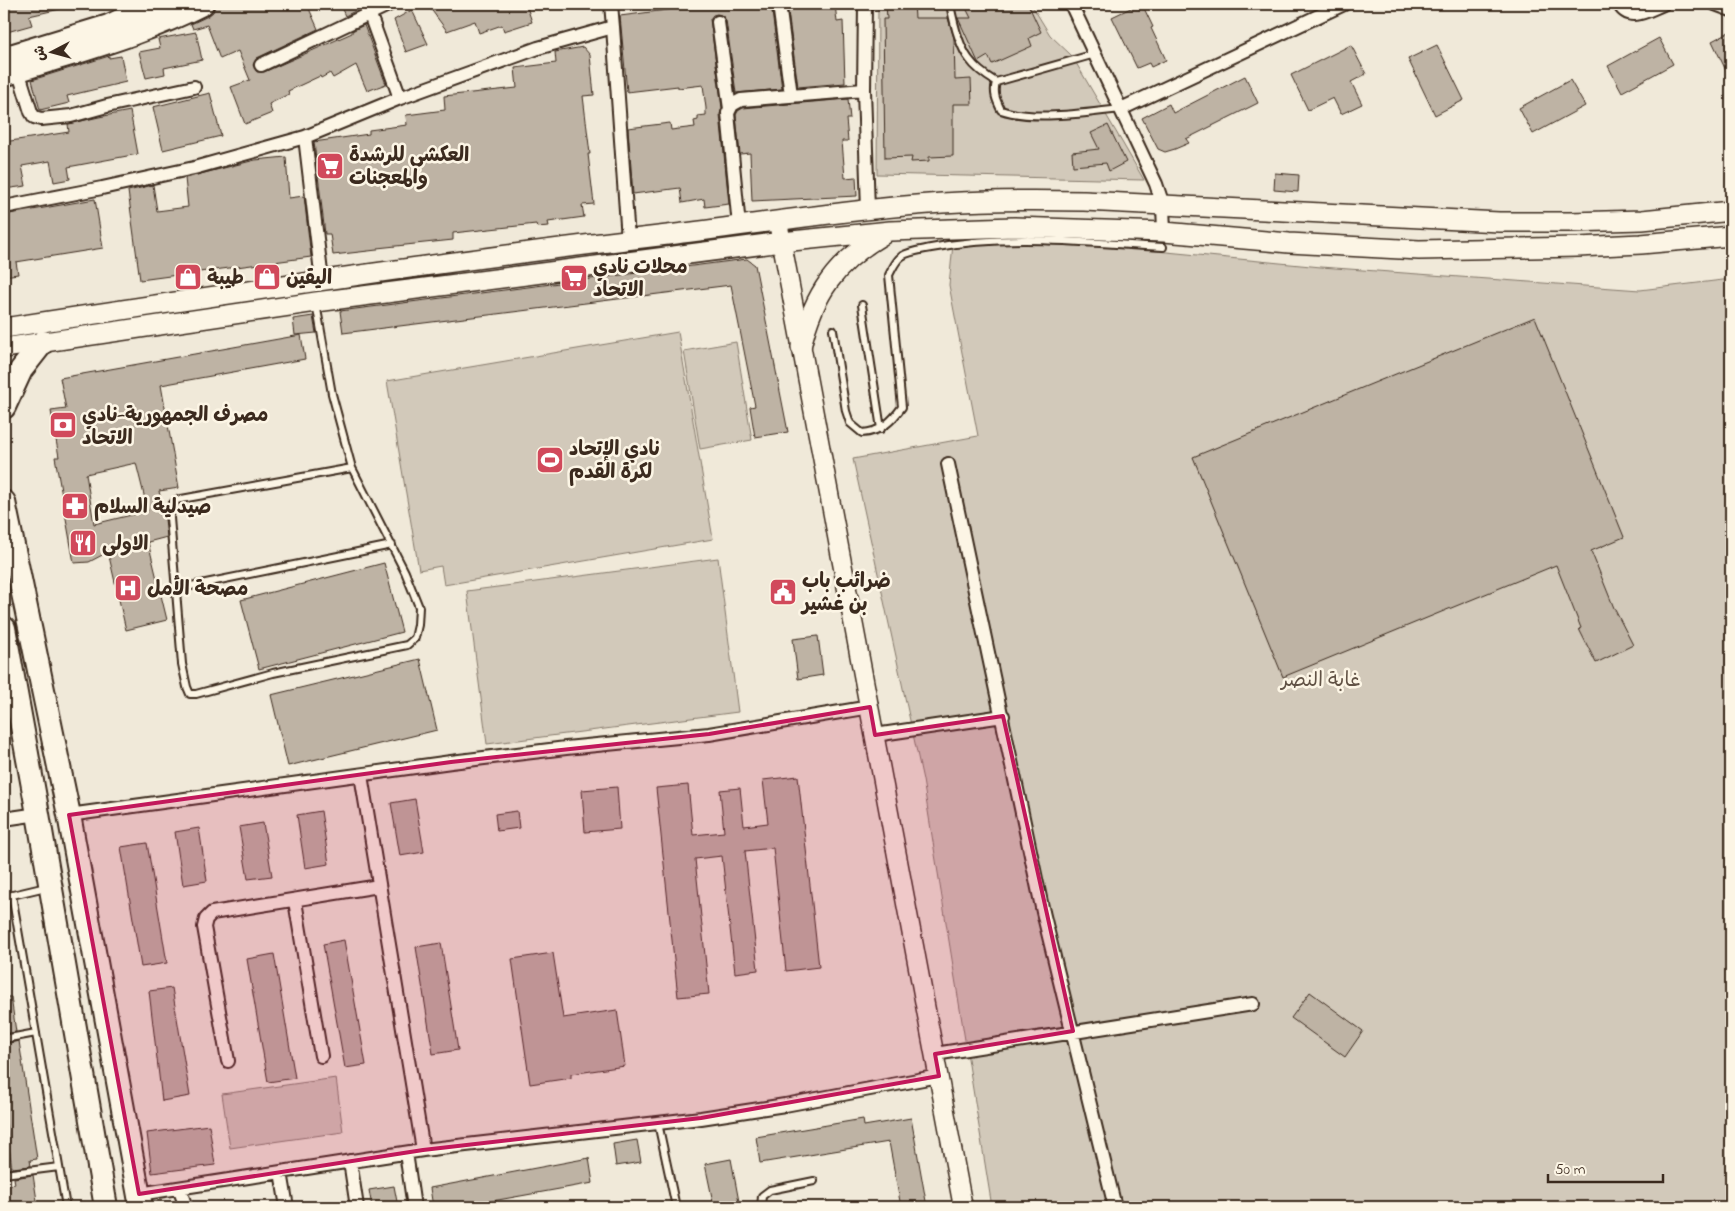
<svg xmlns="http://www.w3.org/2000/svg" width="1735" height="1211" viewBox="0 0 1735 1211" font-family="'Indie Flower','Playpen Sans Arabic',sans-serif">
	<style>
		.green { fill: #d2c9ba; stroke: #867a6c }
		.building { fill: #beb3a4; stroke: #3b2a1e; fill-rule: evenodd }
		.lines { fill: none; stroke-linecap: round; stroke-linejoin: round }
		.lane-casing { stroke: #3b2a1e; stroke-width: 10 }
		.street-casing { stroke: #3b2a1e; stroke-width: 16 }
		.secondary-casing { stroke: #3b2a1e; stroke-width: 21 }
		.primary-casing { stroke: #3b2a1e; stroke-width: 22 }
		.highway-casing { stroke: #3b2a1e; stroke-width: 26 }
		.lane { stroke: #fcf5e5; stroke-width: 6 }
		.street { stroke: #fcf5e5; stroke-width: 12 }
		.secondary { stroke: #fcf5e5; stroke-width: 18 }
		.primary { stroke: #fcf5e5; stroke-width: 19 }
		.highway { stroke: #fcf5e5; stroke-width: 22 }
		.marked { fill: #c2185b; fill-opacity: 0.2; stroke: #c2185b; stroke-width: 4; stroke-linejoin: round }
		.labels { text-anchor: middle; stroke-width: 5; stroke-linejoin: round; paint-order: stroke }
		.poi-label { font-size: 20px; font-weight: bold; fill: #3b2a1e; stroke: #fcf5e5; text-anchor: start }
		.park-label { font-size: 20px; fill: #615245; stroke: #fcf5e5 }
	</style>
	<rect width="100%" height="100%" fill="#f0e9d9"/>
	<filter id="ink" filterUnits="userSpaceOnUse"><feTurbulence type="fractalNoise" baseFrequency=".02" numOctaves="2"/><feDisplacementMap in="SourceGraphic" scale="10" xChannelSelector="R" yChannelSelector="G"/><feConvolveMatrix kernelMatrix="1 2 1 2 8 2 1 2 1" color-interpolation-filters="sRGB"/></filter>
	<g filter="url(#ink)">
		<path class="green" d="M878,4H1031L1050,35L1072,56L1144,180L877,174Z
			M1074,243L1321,267L1640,290L1731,279V1207H992L923,780L853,459L978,436L949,285L953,244Z
			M678,332L713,539L444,585L441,566L419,570L387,381Z
			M736,342L752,440L700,449L684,351Z
			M718,558L738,712L487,744L467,591Z
			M336,1078L343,1132L230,1148L222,1094Z"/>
		<path class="building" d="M4,4H59L60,9L29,16L32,25L7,32L4,20Z
			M219,4H307L318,29L257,58L253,65L257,72H264L352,33V31L364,25L386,84L367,91L356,65L333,78L330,73L321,78L320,76L288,91L289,94L269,104L272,113L245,124L231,87L250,80L238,51L220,59L207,25L193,29L191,24L208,16L213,12L215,6Z
			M348,4H354L357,10L345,16L341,7Z
			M427,4H526L532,22L504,31L502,25L479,33L475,21L447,31Z
			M681,4H771L782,89L736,93L726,20L721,15L717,14L713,15L710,19L722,108L720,114L729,204L705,207L704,199L682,203L680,188L633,194L628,128L670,123L671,130L695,127L694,121L698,120V116L706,115V108L703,85L678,88V86L627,92L620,16L682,8Z
			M787,4H835L837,22L843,21L845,83L798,87Z
			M886,4H914L915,18H948L954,38L955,80L971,79L972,104H953V156L929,157V161L911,162L912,157L885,158L883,19H887Z
			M964,4H1028L1041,32L1029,38L1032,46L992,64L988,56L978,62L958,18H971Z
			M1139,4H1142L1153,27L1151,28L1166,60L1151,67L1149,63L1137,68L1112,17Z
			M412,10L428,44L406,52L394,20Z
			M1731,31V81L1712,41Z
			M196,32L202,60L164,68L165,74L146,78L139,52L160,48L158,39Z
			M1659,38L1673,64L1622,92L1608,66Z
			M1351,45L1366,74L1351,82L1362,104L1341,114L1333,98L1308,110L1291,75Z
			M1437,45L1464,100L1435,115L1408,59Z
			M583,47L590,55L594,95L583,96L590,154H588L594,204L582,205L584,217L548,222L549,226L537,227L536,224L453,233V240L377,248V250L333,255L330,234H325L314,142L369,134V130L407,125L406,115L445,110L444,96L517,88L515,68L556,63L555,52Z
			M109,56V58L121,56L126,82L67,96L69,103L40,110L32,80Z
			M1245,76L1258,103L1186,139L1189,143L1175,149L1165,152L1158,149L1142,118L1169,104L1173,113Z
			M1570,80L1585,106L1533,134L1519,108Z
			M210,93L221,136L163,150L153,107Z
			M848,99L850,119H846L848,141H842L845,178L856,177L857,196L752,201L750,153L740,154L736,115L738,111L743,108Z
			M130,111L138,154L68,167L70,179L54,182L50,161L22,166L26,186L4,189V142L69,132L68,124L99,117Z
			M1108,125L1126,162L1109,171L1106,163L1073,166L1072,152L1099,149L1091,133Z
			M286,157L289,198L304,196L311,257L140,280L128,191L153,185L157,211L188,207L185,178L255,160Z
			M1275,173L1299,175L1298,192L1274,190Z
			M95,199L103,248L16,262L18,274L4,276V215Z
			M747,259L755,265L788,432L755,437L750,407L755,406L731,285L343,333L340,311Z
			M313,316L316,333L295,335L293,319Z
			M1535,317L1624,537L1591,551L1614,608L1633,645L1596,663L1579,629L1581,628L1556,565L1283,677L1193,457Z
			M301,335L305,359L161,385L179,488L159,491L165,519L167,537L148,542L167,620L126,630L108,552L89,562L74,563L55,457H59L51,411L66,409L60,378ZM136,463L148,511L94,524L86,474Z
			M384,563L402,632L259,669L241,600Z
			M818,636L823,675L798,679L793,639Z
			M420,659L437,730L288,766L271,695Z
			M798,776L819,967L786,971L773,848L745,851L758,970L735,973L722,856L695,859L709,994L678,997L656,788L688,785L693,835L724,832L720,790L740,788L744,826L768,823L763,780Z
			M617,787L620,829L585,832L582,790Z
			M415,799L424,852L400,856L391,803Z
			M321,811L329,864L305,868L297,815Z
			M517,811L519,828L497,831L495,814Z
			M263,823L272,876L248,879L239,827Z
			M199,828L207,881L183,885L175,832Z
			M147,843L167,963L141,967L121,847Z
			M344,940L366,1065L345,1068L323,944Z
			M441,943L458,1050L433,1054L416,947Z
			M553,953L563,1018L617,1010L625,1066L571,1074V1078L530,1084L512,959Z
			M274,954L295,1078L268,1082L247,959Z
			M172,988L190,1096L162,1101L149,991Z
			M1310,992L1363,1031L1345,1057L1291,1018Z
			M4,997H11L16,1032L4,1034Z
			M19,1041L37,1159L30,1160L31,1166L12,1168L4,1113V1044Z
			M911,1118L927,1207H901L889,1142L760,1163L756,1137L863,1119L864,1126Z
			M209,1125L215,1165L152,1173L147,1133Z
			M637,1140L641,1162L616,1166L613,1144Z
			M589,1158L593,1183L459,1207H433L430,1188Z
			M731,1159L740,1207H714L705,1164Z
			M33,1175L38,1207H4V1186L15,1184L14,1178Z
			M394,1186L398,1207H372L369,1190Z"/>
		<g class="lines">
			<g class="lane-casing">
				<path id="lane" d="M950,4C953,20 959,46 969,59C976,69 986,76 996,82
					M1095,54L996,82C993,93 996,100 1001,110C1032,121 1087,113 1121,109
					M316,303L332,394L352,468L405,572L419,607L418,625L415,638L407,645L273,673L196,694H190L187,687L182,664L170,518L171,506L176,500L352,468
					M862,305L881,429
					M833,330L846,411L850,423L862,433C881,432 892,421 902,407L889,275C893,268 895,261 902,256C910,251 922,250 931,248C1007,233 1087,243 1163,247
					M176,589L392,545
					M12,895L66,1207
					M4,897L46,887
					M4,1039L36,1033
					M658,1123L676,1207
					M4,1174L59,1167
					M761,1207L762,1196L770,1190L814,1181"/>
			</g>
			<g class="street-casing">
				<path id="street" d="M366,4L400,98
					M611,4L613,27
					M779,4L791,95
					M865,4L864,90L868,210
					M1071,4L1156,184L1163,205L1164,232
					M1619,4C1629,23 1648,10 1663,4
					M1715,4L1731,10
					M718,22L730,109
					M261,65L390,4
					M18,70L31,112L34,117L41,119L71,116L107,106L194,87
					M1121,109L1344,4
					M4,207L102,188L194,168L305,137
					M739,226L728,113L732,105L741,100L864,90
					M322,281L305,137L400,98L538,48L613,27L628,239
					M948,464L1043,912L1115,1207
					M875,735L1003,716
					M361,775L423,1150
					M69,815L451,762L566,748L709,734L870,707
					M4,819L38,814
					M295,901L321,1056
					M935,1054L1253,1004
					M228,1061L204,927L206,919L212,913L379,886
					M406,1153L414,1207
					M350,1161L357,1207
					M281,1172L287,1207
					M179,1188L186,1207
					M139,1194L423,1150L701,1118L785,1105L939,1076"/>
			</g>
			<g class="secondary-casing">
				<path id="secondary" d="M778,222L963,1207"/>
			</g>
			<g class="primary-casing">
				<path id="primary" d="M4,328C227,294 451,260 676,234C764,223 853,209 942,203C989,200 1037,200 1084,201L1499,222H1570L1642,220L1731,211
					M801,347C813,294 837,261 884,234
					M4,348L316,302L782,242L890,231L1014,227L1164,232L1289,243L1419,250L1578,247L1641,244L1731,236"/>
			</g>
			<g class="highway-casing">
				<path id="highway" d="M4,58L109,26L155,4
					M4,75C70,53 140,36 202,4
					M4,407L21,370L43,342
					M4,502L69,815L141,1207
					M4,628L38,814L106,1207"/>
			</g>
			<use href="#lane" class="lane"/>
			<use href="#street" class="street"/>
			<use href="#secondary" class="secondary"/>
			<use href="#primary" class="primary"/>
			<use href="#highway" class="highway"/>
		</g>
	</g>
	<path class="marked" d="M870,707L875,735L1003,716L1073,1031L935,1054L939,1076L701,1118L423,1150L139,1194L69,815L451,762L709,734Z"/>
	<defs>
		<g id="supermarket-square" transform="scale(1.4375)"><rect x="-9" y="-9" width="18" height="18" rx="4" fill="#d1495b" stroke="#fcf5e5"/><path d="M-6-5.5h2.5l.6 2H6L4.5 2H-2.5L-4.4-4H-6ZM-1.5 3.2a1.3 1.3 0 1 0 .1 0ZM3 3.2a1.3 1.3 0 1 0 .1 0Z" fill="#fff"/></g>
		<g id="shop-square" transform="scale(1.4375)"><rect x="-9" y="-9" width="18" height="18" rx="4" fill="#d1495b" stroke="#fcf5e5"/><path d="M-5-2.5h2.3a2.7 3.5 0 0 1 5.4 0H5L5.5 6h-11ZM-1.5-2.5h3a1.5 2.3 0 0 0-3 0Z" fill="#fff"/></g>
		<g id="bank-square" transform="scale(1.4375)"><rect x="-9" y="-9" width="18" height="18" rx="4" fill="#d1495b" stroke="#fcf5e5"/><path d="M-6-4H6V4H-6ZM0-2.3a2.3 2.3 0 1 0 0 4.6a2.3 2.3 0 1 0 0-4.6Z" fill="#fff"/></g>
		<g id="stadium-square" transform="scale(1.4375)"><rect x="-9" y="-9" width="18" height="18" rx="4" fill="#d1495b" stroke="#fcf5e5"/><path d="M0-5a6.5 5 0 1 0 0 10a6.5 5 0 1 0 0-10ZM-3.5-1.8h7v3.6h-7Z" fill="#fff"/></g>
		<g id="pharmacy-square" transform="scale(1.4375)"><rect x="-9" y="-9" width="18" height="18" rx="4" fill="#d1495b" stroke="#fcf5e5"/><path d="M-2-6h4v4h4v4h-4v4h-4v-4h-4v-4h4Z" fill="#fff"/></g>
		<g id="restaurant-square" transform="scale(1.4375)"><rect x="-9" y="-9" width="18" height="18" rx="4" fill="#d1495b" stroke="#fcf5e5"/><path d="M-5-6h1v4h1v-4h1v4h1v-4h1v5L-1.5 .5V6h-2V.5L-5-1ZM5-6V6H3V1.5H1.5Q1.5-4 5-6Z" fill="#fff"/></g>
		<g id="hospital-square" transform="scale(1.4375)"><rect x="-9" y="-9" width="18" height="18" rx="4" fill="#d1495b" stroke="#fcf5e5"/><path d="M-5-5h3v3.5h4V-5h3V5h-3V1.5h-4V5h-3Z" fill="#fff"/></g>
		<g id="civic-square" transform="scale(1.4375)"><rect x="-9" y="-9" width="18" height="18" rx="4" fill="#d1495b" stroke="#fcf5e5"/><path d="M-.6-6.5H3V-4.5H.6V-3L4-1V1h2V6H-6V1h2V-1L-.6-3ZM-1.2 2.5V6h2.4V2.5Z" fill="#fff"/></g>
	</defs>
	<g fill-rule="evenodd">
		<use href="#supermarket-square" x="330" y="166"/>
		<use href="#shop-square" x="188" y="277"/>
		<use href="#shop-square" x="267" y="277"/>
		<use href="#supermarket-square" x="574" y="278"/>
		<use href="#bank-square" x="63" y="425"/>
		<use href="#stadium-square" x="550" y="460"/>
		<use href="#pharmacy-square" x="75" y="506"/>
		<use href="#restaurant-square" x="83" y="543"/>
		<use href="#hospital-square" x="128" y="588"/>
		<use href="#civic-square" x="783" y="592"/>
	</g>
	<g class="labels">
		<g class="poi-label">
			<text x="349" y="161">العكشي للرشدة<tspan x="349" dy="23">والمعجنات</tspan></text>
			<text x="593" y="273">محلات نادي<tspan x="593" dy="23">الاتحاد</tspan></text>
			<text x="207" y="284">طيبة</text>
			<text x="286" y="284">اليقين</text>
			<text x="82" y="421">مصرف الجمهورية-نادي<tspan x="82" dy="23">الاتحاد</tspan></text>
			<text x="569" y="455">نادي الإتحاد<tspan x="569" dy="23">لكرة القدم</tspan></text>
			<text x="94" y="513">صيدلية السلام</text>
			<text x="102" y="550">الاولى</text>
			<text x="802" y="587">ضرائب باب<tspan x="802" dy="23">بن غشير</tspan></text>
			<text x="147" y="595">مصحة الأمل</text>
		</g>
		<g class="park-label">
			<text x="1321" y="686">غابة النصر</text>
		</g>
	</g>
	<rect width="1735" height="1211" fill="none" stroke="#fcf5e5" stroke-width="20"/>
	<rect x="10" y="10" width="1715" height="1191" fill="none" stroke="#3b2a1e" stroke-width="2" filter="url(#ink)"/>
	<g transform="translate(52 52) rotate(264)" stroke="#fcf5e5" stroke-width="4" paint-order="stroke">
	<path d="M0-4L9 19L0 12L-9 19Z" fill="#3b2a1e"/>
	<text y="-8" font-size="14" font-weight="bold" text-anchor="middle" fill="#3b2a1e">ش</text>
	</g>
	<path d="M1548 1174v8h115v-8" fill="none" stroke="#3b2a1e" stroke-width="2.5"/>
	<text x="1555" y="1174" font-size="15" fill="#3b2a1e" stroke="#fcf5e5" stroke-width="4" paint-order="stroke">50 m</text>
</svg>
